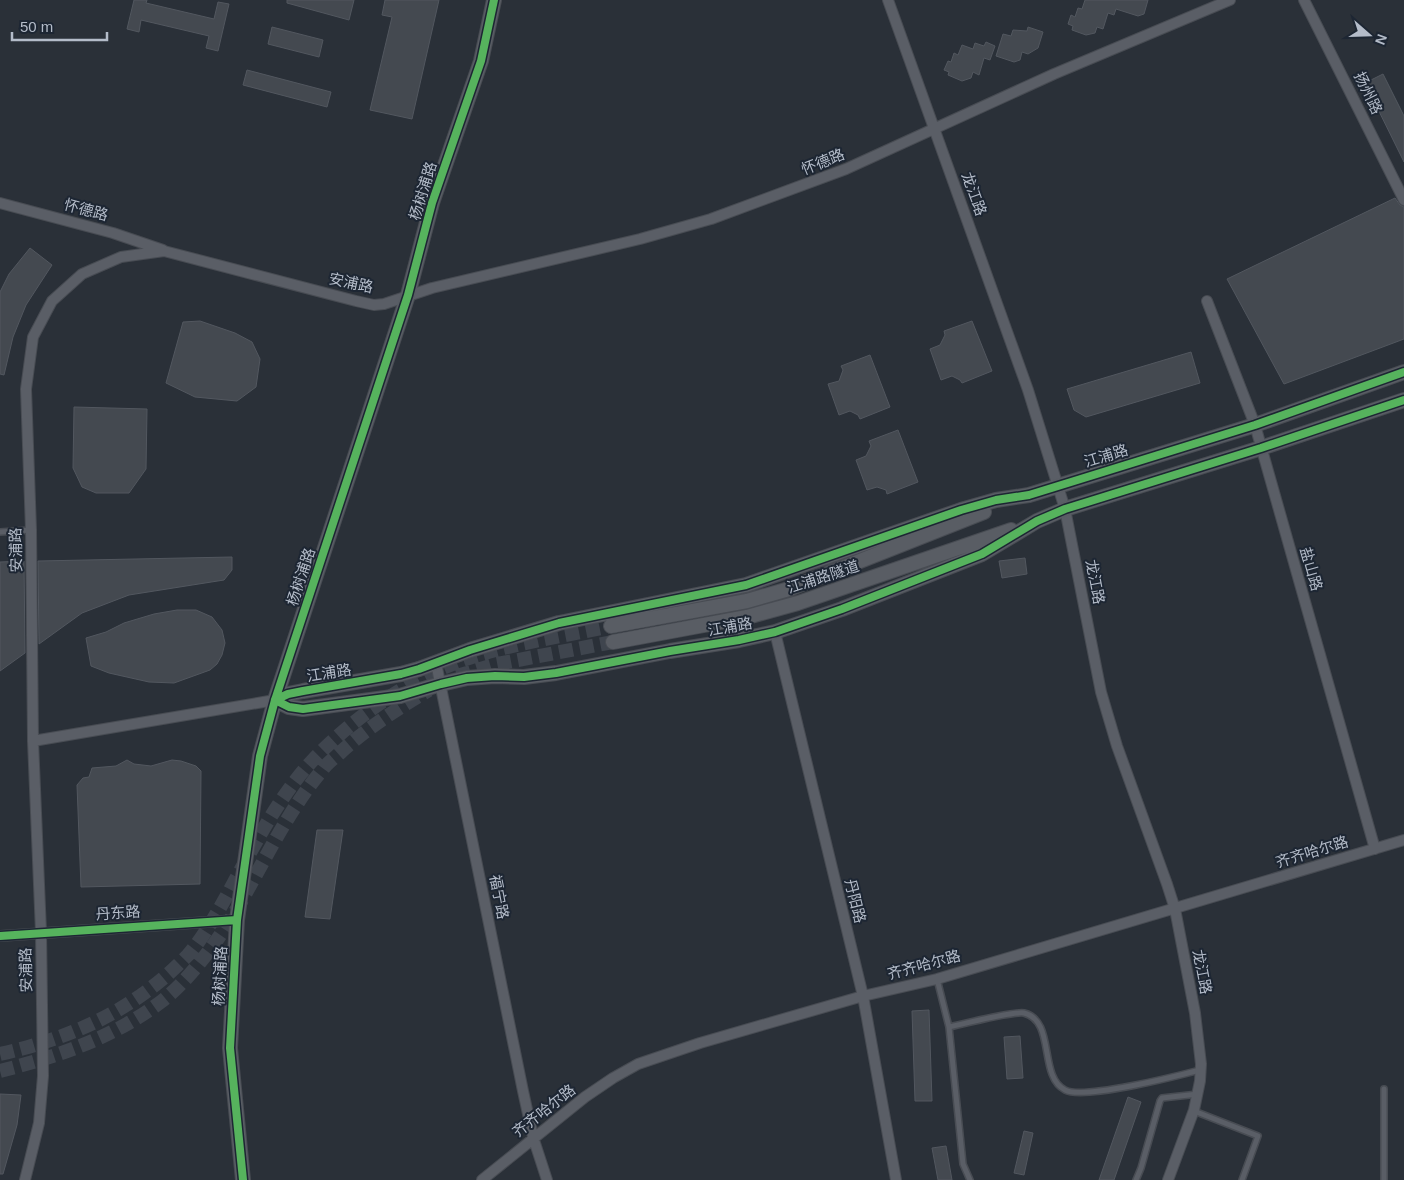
<svg xmlns="http://www.w3.org/2000/svg" width="1404" height="1180" viewBox="0 0 1404 1180" font-family="Arial,'Noto Sans SC',sans-serif">
	<style>
		.building { fill: #444950; stroke: #52575f }
		.lines { fill: none; stroke-linecap: round; stroke-linejoin: round }
		.secondary-tunnel { stroke: #3f454e; stroke-width: 14; stroke-dasharray: 14 7; stroke-linecap: butt }
		.lane-casing { stroke: #484c53; stroke-width: 8 }
		.street-casing { stroke: #484c53; stroke-width: 12 }
		.secondary-casing { stroke: #484c53; stroke-width: 16 }
		.lane { stroke: #5a5e66; stroke-width: 5 }
		.street { stroke: #5a5e66; stroke-width: 10 }
		.secondary { stroke: #595d64; stroke-width: 14 }
		.cycleway-casing { stroke: #1d2633; stroke-width: 11 }
		.cycleway { stroke: #56b35d; stroke-width: 8 }
		.labels { text-anchor: middle; stroke-width: 4; stroke-linejoin: round; paint-order: stroke }
		.street-label { font-size: 15px; fill: #b4bcc9; stroke: #1d2633 }
	</style>
	<rect width="100%" height="100%" fill="#2a3038"/>
	<path class="building" d="M134,0H147L146,3L214,19L218,2L229,4L218,51L206,48L209,36L141,20L139,32L127,29Z
		M287,0H354L349,20L287,3Z
		M385,0H439L412,119L370,110L392,17L382,15Z
		M1085,0H1148L1144,14L1138,16L1116,9L1114,15L1108,13L1103,29L1097,27L1095,33L1086,35L1072,30L1073,26L1068,24L1071,15L1075,17L1078,8L1082,9Z
		M272,27L323,40L319,57L268,44Z
		M1028,27L1043,32L1038,48L1028,54L1022,52L1020,60L1014,62L996,56L1003,34L1011,36L1013,30L1027,31Z
		M986,42L995,46L990,60L984,58L979,75L973,72L971,78L962,81L948,75L949,72L944,70L948,61L951,62L954,53L958,55L962,45L973,49L975,43L984,46Z
		M247,70L331,92L327,107L243,85Z
		M1383,74L1404,116V162L1365,83Z
		M1395,198L1400,205L1404,207V339L1284,384L1227,279Z
		M30,248L52,265L26,305L13,337L4,375L0,374V292L9,274Z
		M200,321L235,333L252,342L260,359L256,387L237,401L195,397L166,383L183,322Z
		M972,321L992,371L962,383L960,380L952,376L941,380L930,349L940,345L945,335L944,331Z
		M1191,352L1200,383L1086,417L1074,410L1067,389Z
		M870,355L890,407L860,419L858,415L850,411L839,415L828,384L839,381L843,370L841,366Z
		M74,407L147,409L146,469L129,493H96L82,487L73,468Z
		M898,430L918,482L887,494L886,490L877,487L867,490L856,460L866,456L871,446L869,441Z
		M232,557V570L224,580L129,595L82,613L39,644L38,561Z
		M1025,558L1027,574L1002,578L999,561Z
		M24,561L25,653L0,671V562Z
		M196,610L212,617L222,630L225,643L222,655L217,664L210,670L174,683L149,682L109,673L91,666L86,638L106,632L124,623L154,614L177,610Z
		M127,760L134,764L151,766L172,760L181,761L196,766L201,771L200,884L81,887L77,785L83,778L89,777L92,768L116,766Z
		M317,830H343L330,919L305,917Z
		M929,1010L932,1101H915L912,1011Z
		M1020,1036L1023,1078L1007,1079L1004,1037Z
		M0,1094L21,1095L17,1125L3,1174H0Z
		M1128,1097L1141,1102L1114,1180H1099Z
		M1024,1131L1033,1133L1024,1175L1014,1173Z
		M946,1146L952,1180H938L932,1148Z"/>
	<g class="lines">
		<path class="secondary-tunnel" d="M457,676L497,664L613,642
			M0,1054C74,1037 135,1010 188,955C199,943 213,920 221,906C248,858 275,800 313,760C351,720 406,681 458,662C505,644 561,637 611,626
			M0,1071C59,1056 113,1038 162,1001C188,981 215,945 232,917C262,867 285,814 323,769C328,762 336,757 342,751C369,727 398,708 429,690"/>
		<g class="lane-casing">
			<path id="lane" d="M0,532L31,530
				M937,979L949,1027
				M1194,1111L1258,1136L1242,1180
				M970,1180L963,1164L949,1027C963,1024 1013,1011 1024,1013C1056,1021 1038,1076 1065,1090C1083,1100 1177,1076 1200,1070
				M1136,1180L1141,1168L1160,1101L1162,1098L1198,1094
				M1384,1180V1089"/>
		</g>
		<g class="street-casing">
			<path id="street" d="M888,0L1028,390L1065,509L1101,692L1117,746L1167,884L1175,909L1195,1013L1201,1064L1200,1081L1194,1110L1168,1180
				M1304,0L1404,200
				M0,203L113,233L163,250
				M1207,301L1255,425L1375,849
				M775,632L863,996L896,1180
				M436,663L523,1091L533,1137L547,1180
				M33,741L275,700
				M0,936L237,920
				M25,1180L39,1123L43,1076L41,932L33,741L31,530L26,389L33,337L52,301L82,274L121,257L164,251L356,301L374,305L384,304L432,288L640,239L711,219L846,169L1054,74L1230,0
				M482,1180L585,1097L613,1078L638,1064L700,1043L863,996L937,979L1404,840"/>
		</g>
		<g class="secondary-casing">
			<path id="secondary" d="M611,626L747,601L789,589L984,512
				M613,642L747,617L798,603L1011,530
				M275,700L289,707L303,709L400,696L441,684L467,678L495,676L524,677L556,673L670,651L739,640L775,632L842,609L982,554L1037,521L1065,509L1261,448L1404,400
				M275,700L288,694L303,691L401,674L419,669L470,650L559,623L746,585L961,510L996,500L1029,495L1255,425L1404,372
				M243,1180L230,1048L237,920L260,756L275,700L408,295L432,203L481,61L494,0"/>
		</g>
		<use href="#lane" class="lane"/>
		<use href="#street" class="street"/>
		<use href="#secondary" class="secondary"/>
		<g class="cycleway-casing">
			<path id="cycleway" d="M275,700L289,707L303,709L400,696L441,684L467,678L495,676L524,677L556,673L670,651L739,640L775,632L842,609L982,554L1037,521L1065,509L1261,448L1404,400
				M275,700L288,694L303,691L401,674L419,669L470,650L559,623L746,585L961,510L996,500L1029,495L1255,425L1404,372
				M0,936L237,920
				M243,1180L230,1048L237,920L260,756L275,700L408,295L432,203L481,61L494,0"/>
		</g>
		<use href="#cycleway" class="cycleway"/>
	</g>
	<g class="labels">
		<g class="street-label">
			<text transform="translate(1368 93) rotate(64)" y="5">扬州路</text>
			<text transform="translate(823 162) rotate(-22)" y="5">怀德路</text>
			<text transform="translate(423 191) rotate(-73)" y="5">杨树浦路</text>
			<text transform="translate(974 194) rotate(70)" y="5">龙江路</text>
			<text transform="translate(86 210) rotate(15)" y="5">怀德路</text>
			<text transform="translate(351 283) rotate(12)" y="5">安浦路</text>
			<text transform="translate(1106 456) rotate(-17)" y="5">江浦路</text>
			<text transform="translate(16 550) rotate(-91)" y="5">安浦路</text>
			<text transform="translate(1311 569) rotate(74)" y="5">盐山路</text>
			<text transform="translate(301 577) rotate(-72)" y="5">杨树浦路</text>
			<text transform="translate(823 577) rotate(-18)" y="5">江浦路隧道</text>
			<text transform="translate(1095 582) rotate(79)" y="5">龙江路</text>
			<text transform="translate(730 627) rotate(-10)" y="5">江浦路</text>
			<text transform="translate(329 673) rotate(-9)" y="5">江浦路</text>
			<text transform="translate(1312 852) rotate(-17)" y="5">齐齐哈尔路</text>
			<text transform="translate(499 897) rotate(79)" y="5">福宁路</text>
			<text transform="translate(855 901) rotate(76)" y="5">丹阳路</text>
			<text transform="translate(118 913) rotate(-4)" y="5">丹东路</text>
			<text transform="translate(924 965) rotate(-15)" y="5">齐齐哈尔路</text>
			<text transform="translate(26 970) rotate(-91)" y="5">安浦路</text>
			<text transform="translate(1202 972) rotate(79)" y="5">龙江路</text>
			<text transform="translate(220 976) rotate(-87)" y="5">杨树浦路</text>
			<text transform="translate(544 1111) rotate(-38)" y="5">齐齐哈尔路</text>
		</g>
	</g>
	<g transform="translate(1369 35) rotate(110)" stroke="#1d2633" stroke-width="4" paint-order="stroke">
	<path d="M0-4L9 19L0 12L-9 19Z" fill="#b4bcc9"/>
	<text y="-8" font-size="14" font-weight="bold" text-anchor="middle" fill="#b4bcc9">N</text>
	</g>
	<path d="M12 32v8h95v-8" fill="none" stroke="#b4bcc9" stroke-width="2.5"/>
	<text x="20" y="32" font-size="15" fill="#b4bcc9" stroke="#1d2633" stroke-width="4" paint-order="stroke">50 m</text>
</svg>
